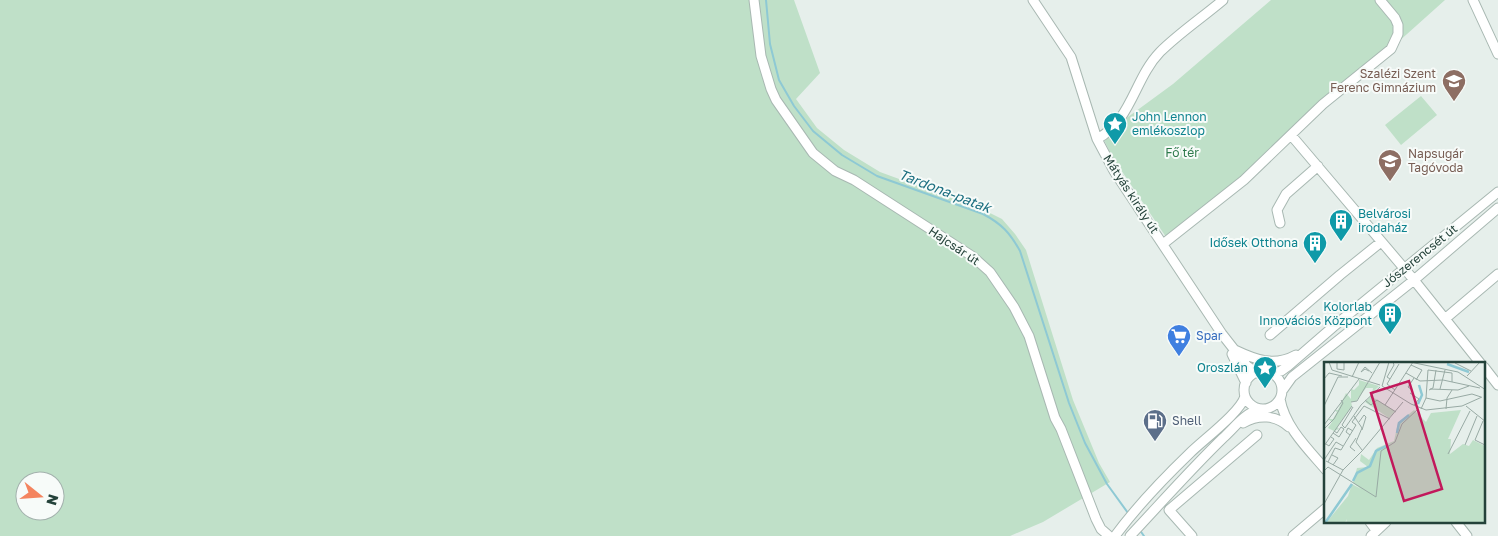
<svg xmlns="http://www.w3.org/2000/svg" width="1498" height="536" viewBox="0 0 1498 536" font-family="'Golos Text',sans-serif">
	<style>
		.green { fill: #bfe0c8; fill-rule: evenodd }
		.lines { fill: none; stroke-linecap: round; stroke-linejoin: round }
		.stream { stroke: #8ec9d4; stroke-width: 2 }
		.minor-casing { stroke: #a8b8b2; stroke-width: 11 }
		.minor { stroke: #fff; stroke-width: 9 }
		.labels { text-anchor: middle; stroke-width: 4; stroke-linejoin: round; paint-order: stroke }
		.education-label { font-size: 12px; fill: #785e54; stroke: #f7fbf9; text-anchor: end }
		.culture-label { font-size: 12px; fill: #0d838f; stroke: #f7fbf9; text-anchor: end }
		.park-label { font-size: 12px; fill: #2d7a4b; stroke: #f7fbf9 }
		.street-label { font-size: 12px; fill: #24423a; stroke: #f7fbf9 }
		.shop-label { font-size: 12px; fill: #366cbe; stroke: #f7fbf9; text-anchor: start }
		.service-label { font-size: 12px; fill: #4e5e75; stroke: #f7fbf9; text-anchor: start }
		.water-label { font-size: 14px; font-style: italic; fill: #1c6f80; stroke: #f7fbf9 }
		.inset-river { fill: none; stroke: #8ec9d4; stroke-width: 2.5 }
		.inset-road { fill: none; stroke: #98aaa4; stroke-width: 1 }
		.view { fill: #c2185b; fill-opacity: 0.15; stroke: #c2185b; stroke-width: 2.5 }
		.inset-edge { fill: none; stroke: #24423a; stroke-width: 2.5 }
	</style>
	<rect width="100%" height="100%" fill="#e6efeb"/>
	<path class="green" d="M0,0H794L820,73L796,99L817,128L844,150L880,172L984,210L1002,219L1015,234L1026,250L1073,400L1099,463L1110,482L1043,522L1010,536H0ZM25,481H55V511H25Z
		M1271,0H1445L1244,180L1168,240L1113,158L1102,136L1173,84Z
		M1421,96L1437,115L1401,145L1385,125Z"/>
	<g class="lines">
		<path class="stream" d="M766,0L770,44L779,80L794,106L813,131L842,155L877,176L983,214C1002,224 1010,233 1020,251L1069,403L1085,443L1107,484L1128,513
			M1139,529L1144,536"/>
		<g class="minor-casing">
			<path id="minor" d="M754,0L761,56L771,89L776,100L813,153L835,171L854,180L972,256L990,272L1014,307L1029,336L1055,418L1061,429L1096,519L1101,529L1109,536
				M1033,0L1071,57L1097,139L1114,171L1222,334L1247,366L1257,373
				M1473,0L1498,54
				M1291,135L1414,280L1481,364
				M1097,139C1132,120 1134,79 1160,52C1179,33 1203,17 1223,0
				M1280,223L1277,210L1286,194L1318,166
				M1163,244L1244,180L1323,104L1391,49L1398,34V25L1395,18L1380,0
				M1446,318L1498,274
				M1270,335L1340,275L1381,242
				M1235,350C1256,360 1274,367 1296,355
				M1232,354L1246,383
				M1484,367L1498,385
				M1244 390a19 19 0 1 1 38 0a19 19 0 1 1-38 0Z
				M1271,374L1281,371L1288,366L1333,327L1498,192
				M1282,391L1292,377L1414,280L1498,208
				M1280,399C1285,427 1308,449 1326,470
				M1243,423C1259,414 1276,415 1289,427
				M1370,522L1376,530
				M1456,522L1467,536
				M1115,536C1137,506 1163,479 1190,453C1203,440 1241,412 1245,396
				M1130,536C1161,503 1191,469 1223,438C1235,427 1244,414 1259,409
				M1192,536L1169,510L1257,435
				M1293,536L1326,508
				M1371,536L1386,522"/>
		</g>
		<use href="#minor" class="minor"/>
	</g>
	<defs>
		<g id="school-pin" transform="scale(1.25)"><path d="M0 17L-7.5 6A9.5 9.5 0 1 1 7.5 6Z" fill="#8d6e63" stroke="#f7fbf9"/><path d="M0-5L7-2L0 1L-7-2ZM-4 1L0 2.5L4 1V4Q0 6-4 4Z" fill="#fff"/></g>
		<g id="sight-pin" transform="scale(1.25)"><path d="M0 17L-7.5 6A9.5 9.5 0 1 1 7.5 6Z" fill="#0f9aa8" stroke="#f7fbf9"/><path d="M0-6L1.8-2.2L6-1.7L2.9 1.2L3.7 5.4L0 3.3L-3.7 5.4L-2.9 1.2L-6-1.7L-1.8-2.2Z" fill="#fff"/></g>
		<g id="building-pin" transform="scale(1.25)"><path d="M0 17L-7.5 6A9.5 9.5 0 1 1 7.5 6Z" fill="#0f9aa8" stroke="#f7fbf9"/><path d="M-4-6H4V6H1V3H-1V6H-4ZM-2.5-4.3h1.7v1.8h-1.7ZM.8-4.3h1.7v1.8H.8ZM-2.5-1h1.7V.8h-1.7ZM.8-1h1.7V.8H.8Z" fill="#fff"/></g>
		<g id="supermarket-pin" transform="scale(1.25)"><path d="M0 17L-7.5 6A9.5 9.5 0 1 1 7.5 6Z" fill="#3f7fe0" stroke="#f7fbf9"/><path d="M-6-5.5h2.5l.6 2H6L4.5 2H-2.5L-4.4-4H-6ZM-1.5 3.2a1.3 1.3 0 1 0 .1 0ZM3 3.2a1.3 1.3 0 1 0 .1 0Z" fill="#fff"/></g>
		<g id="fuel-pin" transform="scale(1.25)"><path d="M0 17L-7.5 6A9.5 9.5 0 1 1 7.5 6Z" fill="#5c6f8a" stroke="#f7fbf9"/><path d="M-5.5-6h7V0h2V4h1.3V-2.5L3-4.5l.8-.8L6-3V5H2.5V1h-1V6h-7ZM-4.2-4.7v3.2H.2V-4.7Z" fill="#fff"/></g>
	</defs>
	<g fill-rule="evenodd">
		<use href="#school-pin" x="1454" y="81"/>
		<use href="#sight-pin" x="1115" y="124"/>
		<use href="#school-pin" x="1390" y="161"/>
		<use href="#building-pin" x="1341" y="221"/>
		<use href="#building-pin" x="1315" y="243"/>
		<use href="#building-pin" x="1390" y="314"/>
		<use href="#supermarket-pin" x="1179" y="336"/>
		<use href="#sight-pin" x="1265" y="368"/>
		<use href="#fuel-pin" x="1155" y="421"/>
	</g>
	<g class="labels">
		<g class="education-label">
			<text x="1436" y="78">Szalézi Szent<tspan x="1436" dy="14">Ferenc Gimnázium</tspan></text>
			<text x="1408" y="158" text-anchor="start">Napsugár<tspan x="1408" dy="14">Tagóvoda</tspan></text>
		</g>
		<g class="culture-label">
			<text x="1132" y="121" text-anchor="start">John Lennon<tspan x="1132" dy="14">emlékoszlop</tspan></text>
			<text x="1358" y="218" text-anchor="start">Belvárosi<tspan x="1358" dy="14">irodaház</tspan></text>
			<text x="1298" y="247">Idősek Otthona</text>
			<text x="1372" y="311">Kolorlab<tspan x="1372" dy="14">Innovációs Központ</tspan></text>
			<text x="1248" y="372">Oroszlán</text>
		</g>
		<g class="park-label">
			<text x="1182" y="157">Fő tér</text>
		</g>
		<g class="street-label">
			<text transform="translate(1131 194) rotate(57)" y="4">Mátyás király út</text>
			<text transform="translate(954 246) rotate(34)" y="4">Hajcsár út</text>
			<text transform="translate(1420 256) rotate(-39)" y="4">Jószerencsét út</text>
		</g>
		<g class="shop-label">
			<text x="1196" y="340">Spar</text>
		</g>
		<g class="service-label">
			<text x="1172" y="425">Shell</text>
		</g>
		<g class="water-label">
			<text transform="translate(945 191) rotate(21)" y="5">Tardona-patak</text>
		</g>
	</g>
	<g transform="translate(1324 362)">
		<rect width="161" height="161" fill="#e6efeb"/>
		<path d="M35,18L55,24L48,31L49,26H42L32,39L27,40L28,44L13,65L15,67L10,69L4,66L8,60L4,57H9L13,50L10,48H14L22,31L27,37V27L30,28L35,23ZM47,34L71,49L65,56L41,40ZM90,48L102,60L107,51L137,48L124,77H127L126,92L139,82L145,84L149,78L161,84V161H22L23,157L21,161H2L24,134L28,122L37,127L29,121L33,106L44,105L36,99L37,92L45,98L53,86L70,79L74,61Z" fill="#bfe0c8"/>
		<path class="inset-river" d="M123,2L145,10M94,42L98,33L95,23M73,71L75,61L85,53M29,119L33,111L46,104L52,89L62,84M1,161L28,122"/>
		<path class="inset-road" d="M5,0L8,8L56,23M13,0V7L20,8V0M86,0L134,10L162,28M131,1L147,9M87,3L98,8L92,18M45,9L41,7L37,10L41,5L48,11M82,11L96,19L119,18L156,26M143,14L156,0M28,15L35,0M0,17L5,11L18,14M66,17L63,15L70,3L69,0M58,24L87,42L102,48L138,44L158,35M58,24L65,0M106,27L134,28L145,24M116,27L121,8M71,28L63,22L75,2M88,28L84,25L90,16M105,28L109,26L112,8M86,31L95,37L90,43M102,36L116,39L148,32L157,35M41,38L47,43L53,38L72,50M27,40L33,39L56,0M61,43L89,0M0,44L14,15H24M142,44L162,60M29,45L18,63L21,66L37,43L56,25M97,47L102,36L104,8L128,11V20M122,47L123,36L128,28M30,54L38,66L32,80L38,88M159,59L151,78L161,83M35,60L40,53L42,55L38,68M0,63L35,17M0,67L10,57L19,41L17,38M9,71L15,75L20,67L17,65L13,71L10,69M26,73L22,70L24,66L29,69M2,82L5,84L10,77L7,75M141,83L153,54M0,84L28,44M31,89L26,85L32,76M38,89L79,40M124,92L146,49M8,93L14,96L9,103M0,98L12,80L19,84M2,99L19,108M4,100L11,86L17,88L32,63L28,60L40,44L66,57M19,108L38,89M0,109L4,105L52,135M52,135L57,89L71,80L78,62L94,47M0,142L19,108"/>
		<path class="view" d="M85,19L118,127L80,139L47,31Z"/>
		<rect width="161" height="161" class="inset-edge"/>
	</g>
	<g transform="translate(40 496) rotate(107)"><circle r="24" fill="#f7fbf9" stroke="#a3b1ad"/>
	<path d="M0-4L9 19L0 12L-9 19Z" fill="#f4845f"/>
	<text y="-8" font-size="14" font-weight="bold" text-anchor="middle" fill="#24423a">N</text>
	</g>
</svg>
